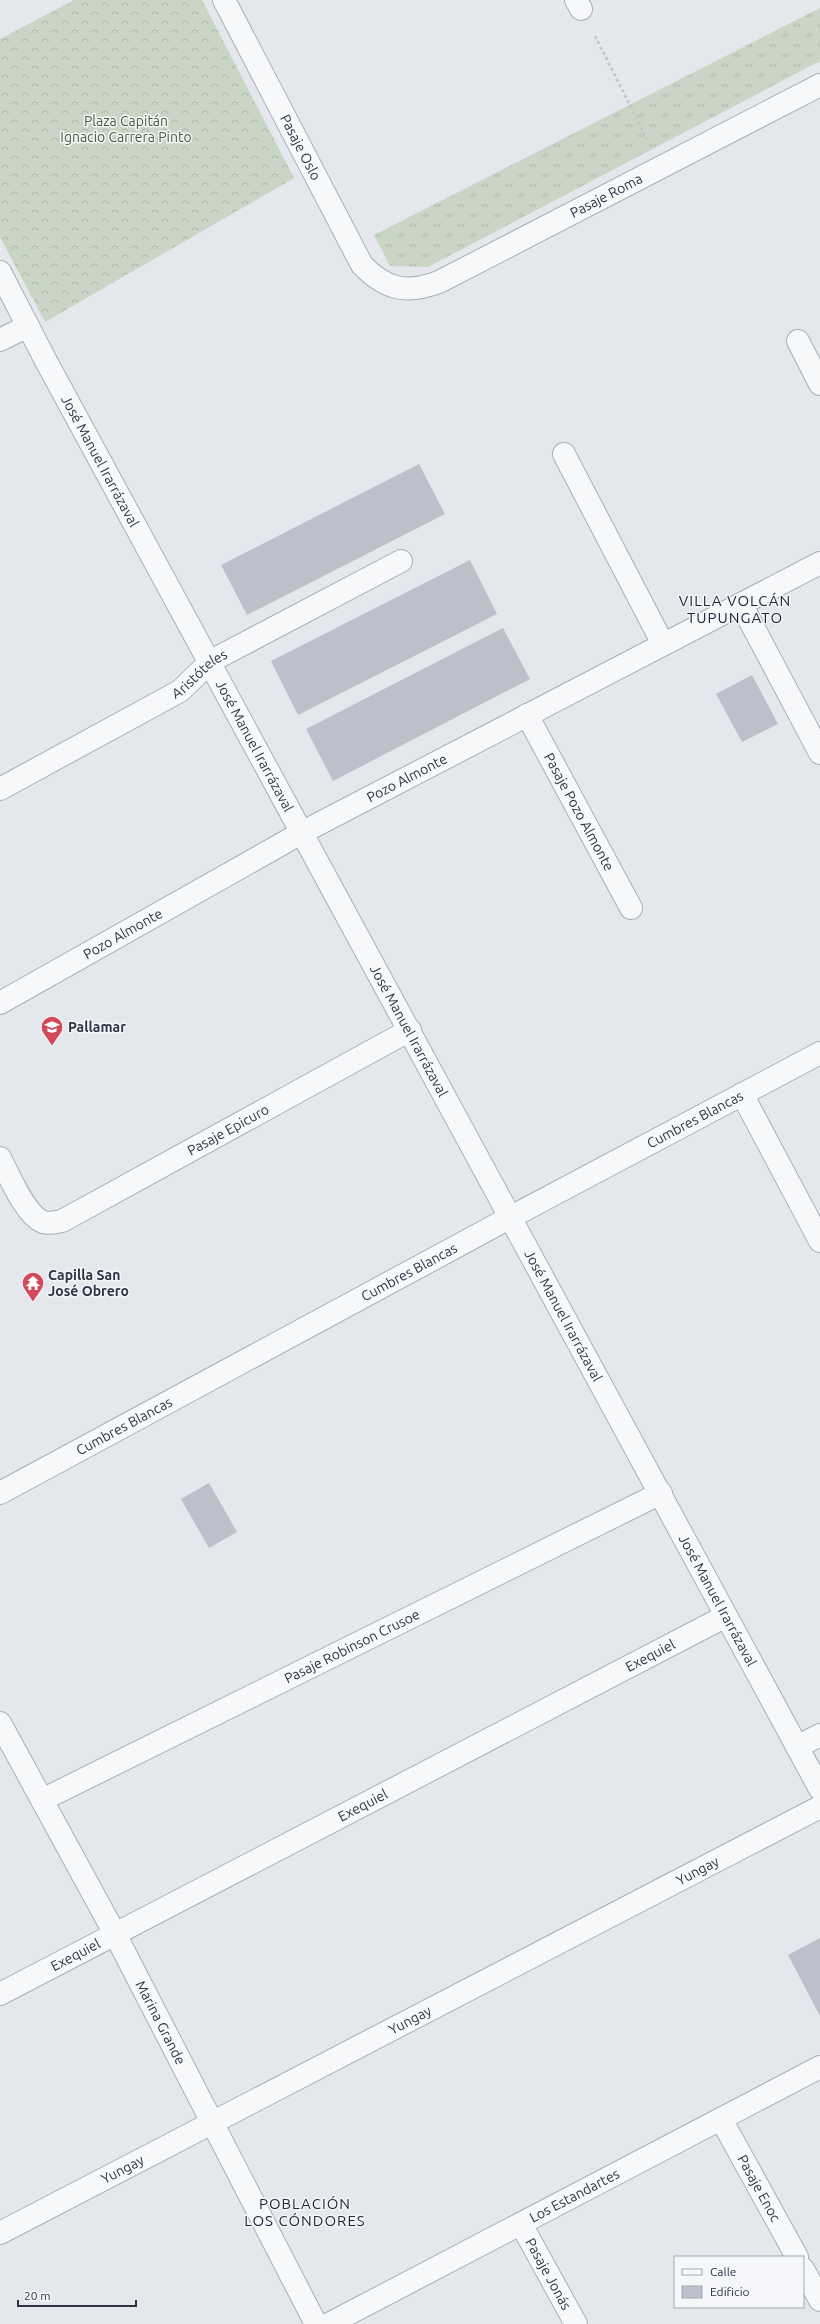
<svg xmlns="http://www.w3.org/2000/svg" width="820" height="2324" viewBox="0 0 820 2324" font-family="Ubuntu,sans-serif">
	<style>
		.grass { fill: url(#grass-tufts) }
		.forest { fill: url(#forest-crowns) }
		.building { fill: #bbc0ca }
		.lines { fill: none; stroke-linecap: round; stroke-linejoin: round }
		.minor-casing { stroke: #a9aeb7; stroke-width: 24 }
		.path { stroke: #c2c5cb; stroke-width: 2.5; stroke-dasharray: 3 3; stroke-linecap: butt }
		.minor { stroke: #f7f8fa; stroke-width: 22 }
		.labels { text-anchor: middle; stroke-width: 3; stroke-linejoin: round; paint-order: stroke }
		.park-label { font-size: 14px; fill: #3f6138; stroke: #f4f6f9 }
		.street-label { font-size: 14px; fill: #2b3445; stroke: #f4f6f9 }
		.poi-label { font-size: 14px; font-weight: bold; fill: #2b3445; stroke: #f4f6f9; text-anchor: start }
		.neighbourhood-label { font-size: 15px; letter-spacing: 1px; fill: #1d2536; stroke: #f4f6f9 }
	</style>
	<defs>
		<pattern id="grass-tufts" width="24" height="20" patternUnits="userSpaceOnUse"><rect width="24" height="20" fill="#c9d6c5"/><path d="M3 7l-1-3M5 7V3M7 7l1-3M15 17l-1-3M17 17v-4M19 17l1-3" fill="none" stroke="#adb8ab"/></pattern>
		<pattern id="forest-crowns" width="20" height="18" patternUnits="userSpaceOnUse"><rect width="20" height="18" fill="#c9d6c5"/><path d="M2 6a3 3 0 1 1 6 0M12 15a3 3 0 1 1 6 0" fill="none" stroke="#adb8ab"/></pattern>
	</defs>
	<rect width="100%" height="100%" fill="#e4e7ec"/>
	<path class="grass" d="M820,8V61L428,267L390,266L374,235Z"/>
	<path class="forest" d="M74,0H202L294,178L45,322L0,237V39Z"/>
	<path class="building" d="M419,464L445,514L247,615L221,565Z
		M470,560L497,614L298,715L271,661Z
		M503,628L530,679L333,781L306,729Z
		M752,675L778,724L742,742L716,694Z
		M209,1483L237,1532L209,1548L181,1499Z
		M820,1938V2016L788,1955Z"/>
	<g class="lines">
		<g class="minor-casing">
			<g id="minor">
				<path id="s1" d="M224,0L362,265C386,290 407,294 439,282L820,85"/>
				<path d="M576,0L581,9"/>
				<path id="s2" d="M0,272L46,361L820,1789"/>
				<path d="M0,340L28,326"/>
				<path d="M798,341L820,384"/>
				<path d="M564,454L663,644"/>
				<path d="M741,604L820,753"/>
				<path id="s3" d="M527,715L631,908"/>
				<path id="s4" d="M0,789L180,691L211,661L401,561"/>
				<path id="s5" d="M0,1003L303,832L820,563"/>
				<path d="M742,1094L820,1241"/>
				<path id="s6" d="M0,1158C9,1175 25,1215 43,1222C49,1224 56,1222 62,1221L410,1030"/>
				<path id="s7" d="M0,1493L511,1217L820,1053"/>
				<path id="s8" d="M0,1723L115,1934L316,2324"/>
				<path d="M797,1747L820,1735"/>
				<path id="s9" d="M42,1800L661,1493"/>
				<path id="s10" d="M0,1994L726,1616"/>
				<path id="s11" d="M721,2119L797,2257"/>
				<path id="s12" d="M521,2224L576,2324"/>
				<path id="s13" d="M0,2233L820,1807"/>
				<path d="M803,2269L820,2300"/>
				<path id="s14" d="M329,2324L820,2067"/>
			</g>
		</g>
		<path class="path" d="M595,36L647,139"/>
		<use href="#minor" class="minor"/>
	</g>
	<defs>
		<g id="school-pin" transform="scale(1.15)"><path d="M0 17L-7.5 6A9.5 9.5 0 1 1 7.5 6Z" fill="#d1495b" stroke="#f4f6f9"/><path d="M0-5L7-2L0 1L-7-2ZM-4 1L0 2.5L4 1V4Q0 6-4 4Z" fill="#fff"/></g>
		<g id="temple-pin" transform="scale(1.15)"><path d="M0 17L-7.5 6A9.5 9.5 0 1 1 7.5 6Z" fill="#d1495b" stroke="#f4f6f9"/><path d="M0-6L5-2H3V0L6.5 2.5H4V6H1.5V3h-3V6H-4V2.5H-6.5L-3 0V-2H-5Z" fill="#fff"/></g>
	</defs>
	<g fill-rule="evenodd">
		<use href="#school-pin" x="52" y="1027"/>
		<use href="#temple-pin" x="33" y="1283"/>
	</g>
	<g class="labels">
		<g class="park-label">
			<text x="126" y="126">Plaza Capitán<tspan x="126" dy="16">Ignacio Carrera Pinto</tspan></text>
		</g>
		<g class="street-label">
			<text dy="5" stroke="none"><textPath href="#s1" startOffset="166">Pasaje Oslo</textPath></text>
			<text dy="5" stroke="none"><textPath href="#s1" startOffset="572">Pasaje Roma</textPath></text>
			<text dy="5" stroke="none"><textPath href="#s2" startOffset="214">José Manuel Irarrázaval</textPath></text>
			<text dy="5" stroke="none"><textPath href="#s4" startOffset="231">Aristóteles</textPath></text>
			<text dy="5" stroke="none"><textPath href="#s2" startOffset="538">José Manuel Irarrázaval</textPath></text>
			<text dy="5" stroke="none"><textPath href="#s5" startOffset="465">Pozo Almonte</textPath></text>
			<text dy="5" stroke="none"><textPath href="#s3" startOffset="110">Pasaje Pozo Almonte</textPath></text>
			<text dy="5" stroke="none"><textPath href="#s5" startOffset="141">Pozo Almonte</textPath></text>
			<text dy="5" stroke="none"><textPath href="#s2" startOffset="862">José Manuel Irarrázaval</textPath></text>
			<text dy="5" stroke="none"><textPath href="#s7" startOffset="789">Cumbres Blancas</textPath></text>
			<text dy="5" stroke="none"><textPath href="#s6" startOffset="287">Pasaje Epicuro</textPath></text>
			<text dy="5" stroke="none"><textPath href="#s7" startOffset="465">Cumbres Blancas</textPath></text>
			<text dy="5" stroke="none"><textPath href="#s2" startOffset="1186">José Manuel Irarrázaval</textPath></text>
			<text dy="5" stroke="none"><textPath href="#s7" startOffset="141">Cumbres Blancas</textPath></text>
			<text dy="5" stroke="none"><textPath href="#s2" startOffset="1510">José Manuel Irarrázaval</textPath></text>
			<text dy="5" stroke="none"><textPath href="#s9" startOffset="346">Pasaje Robinson Crusoe</textPath></text>
			<text dy="5" stroke="none"><textPath href="#s10" startOffset="733">Exequiel</textPath></text>
			<text dy="5" stroke="none"><textPath href="#s10" startOffset="409">Exequiel</textPath></text>
			<text dy="5" stroke="none"><textPath href="#s13" startOffset="786">Yungay</textPath></text>
			<text dy="5" stroke="none"><textPath href="#s10" startOffset="85">Exequiel</textPath></text>
			<text dy="5" stroke="none"><textPath href="#s13" startOffset="462">Yungay</textPath></text>
			<text dy="5" stroke="none"><textPath href="#s8" startOffset="340">Marina Grande</textPath></text>
			<text dy="5" stroke="none"><textPath href="#s13" startOffset="138">Yungay</textPath></text>
			<text dy="5" stroke="none"><textPath href="#s11" startOffset="79">Pasaje Enoc</textPath></text>
			<text dy="5" stroke="none"><textPath href="#s14" startOffset="277">Los Estandartes</textPath></text>
			<text dy="5" stroke="none"><textPath href="#s12" startOffset="57">Pasaje Jonás</textPath></text>
		</g>
		<g class="poi-label">
			<text x="68" y="1032">Pallamar</text>
			<text x="48" y="1280">Capilla San<tspan x="48" dy="16">José Obrero</tspan></text>
		</g>
		<g class="neighbourhood-label">
			<text x="735" y="606">VILLA VOLCÁN<tspan x="735" dy="17">TUPUNGATO</tspan></text>
			<text x="305" y="2209">POBLACIÓN<tspan x="305" dy="17">LOS CÓNDORES</tspan></text>
		</g>
	</g>
	<rect x="674" y="2256" width="130" height="52" fill="#f4f6f9" stroke="#a4a8b1"/>
	<rect x="682" y="2269" width="20" height="6" fill="#f7f8fa" stroke="#a4a8b1"/>
	<text x="710" y="2276" font-size="12" fill="#2b3445">Calle</text>
	<rect x="682" y="2286" width="20" height="12" fill="#bbc0ca" stroke="#a4a8b1"/>
	<text x="710" y="2296" font-size="12" fill="#2b3445">Edificio</text>
	<path d="M18 2300v6h118v-6" fill="none" stroke="#2b3445" stroke-width="2"/>
	<text x="24" y="2300" font-size="12" fill="#2b3445" stroke="#f4f6f9" stroke-width="3" paint-order="stroke">20 m</text>
</svg>
